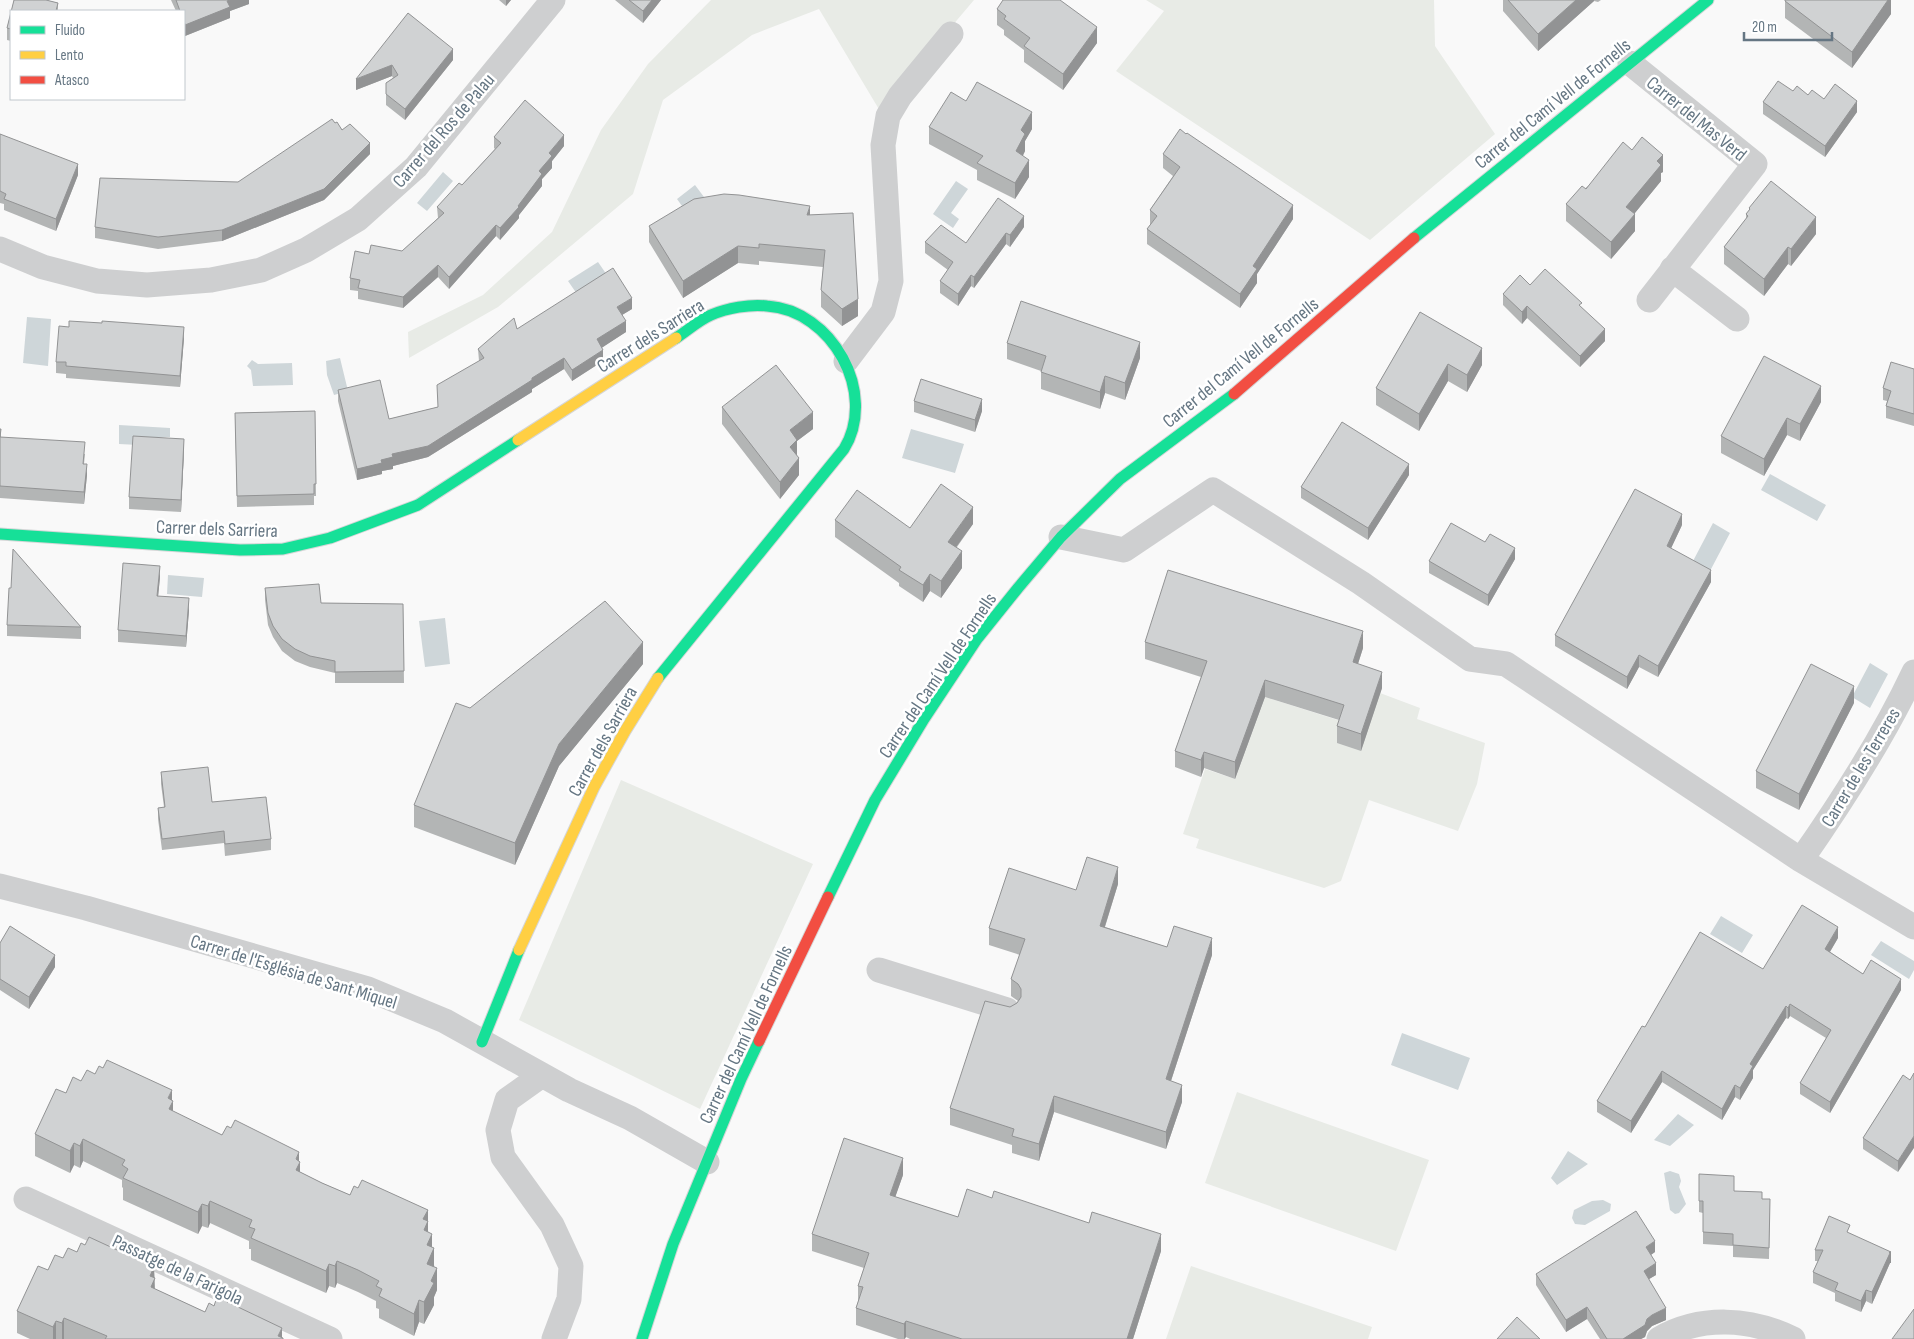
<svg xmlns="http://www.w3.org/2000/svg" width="1914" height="1339" viewBox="0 0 1914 1339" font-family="'Sofia Sans Condensed',sans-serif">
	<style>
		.green { fill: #e8ebe6 }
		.water { fill: #ced6d9 }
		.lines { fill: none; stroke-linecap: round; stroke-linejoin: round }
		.fast-casing { stroke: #d5d6d7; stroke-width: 13 }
		.slow-casing { stroke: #d5d6d7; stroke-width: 13 }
		.jam-casing { stroke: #d5d6d7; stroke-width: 13 }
		.street { stroke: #cecfd0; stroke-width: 25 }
		.fast { stroke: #16e098; stroke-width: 11 }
		.slow { stroke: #ffcf43; stroke-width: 11 }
		.jam { stroke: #f24e42; stroke-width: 11 }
		.wall { fill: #b3b5b5 }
		.shaded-wall { fill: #929394 }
		.building { fill: #d0d2d3; stroke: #929394 }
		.labels { text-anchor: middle; stroke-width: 5; stroke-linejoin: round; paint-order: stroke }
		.street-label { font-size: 19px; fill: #657683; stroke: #fff }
	</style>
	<rect width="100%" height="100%" fill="#f9f9f9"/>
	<path class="green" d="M711,0H974L880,111L819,9L752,35L663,100L633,194L498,307L409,358L408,332L483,295L552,232L601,130L648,64Z
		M1146,0H1434L1435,46L1495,134L1370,240L1116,71L1164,11Z
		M1380,693L1420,708L1417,719L1485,743L1477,784L1458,831L1369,800L1341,881L1324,888L1196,848L1199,839L1183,834L1205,769L1235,779L1265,697L1344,722L1361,750Z
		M621,780L813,864L700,1109L519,1020Z
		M1237,1092L1429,1160L1396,1251L1205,1183Z
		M1191,1266L1372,1327L1368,1339H1166Z"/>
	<path class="water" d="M443,172L453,181L427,211L417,203Z
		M956,181L968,189L951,213L959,219L953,228L933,214Z
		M695,185L713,209L694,223L677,199Z
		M598,262L607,275L577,294L568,281Z
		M27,317L51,319L48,366L23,363Z
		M340,358L348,391L334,395L327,375L326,361Z
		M252,360L258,364L292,363L293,385L253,386L251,370L247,366Z
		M119,425L170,428V437H158V446L119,444Z
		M911,429L964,444L955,473L902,458Z
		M1770,474L1826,505L1817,521L1761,490Z
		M1713,523L1730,533L1710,571L1693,561Z
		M168,575L204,578L202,597L167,594Z
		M445,618L450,664L425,667L419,621Z
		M1870,663L1888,674L1870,708L1852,697Z
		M1721,916L1753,935L1742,953L1710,934Z
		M1881,941L1914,961V970L1909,979L1871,955Z
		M1402,1033L1470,1058L1458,1090L1391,1065Z
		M1678,1114L1694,1125L1670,1146L1654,1140Z
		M1568,1151L1588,1164L1557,1185L1551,1178Z
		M1670,1171L1679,1174L1681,1181L1679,1187L1686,1204L1679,1213L1675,1214L1670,1210L1664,1173Z
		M1603,1200L1611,1204L1610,1211L1585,1225L1575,1224L1572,1218L1574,1210L1592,1201Z"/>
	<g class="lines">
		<g class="fast-casing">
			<path id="fast" d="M1414,238L1708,0
				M0,534L240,550L283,549L330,538L418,505L518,440
				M658,678L844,449C878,393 832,310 767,306C750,304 727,308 711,315C699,320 687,331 676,338
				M828,897L875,800L924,719L977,639L1018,588L1061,537L1120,479L1234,394
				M482,1042L519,950
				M642,1339L673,1244L741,1079L759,1041"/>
		</g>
		<g class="slow-casing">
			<path id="slow" d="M518,440L676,338
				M519,950L594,787L625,731L658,678"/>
		</g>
		<g class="jam-casing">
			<path id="jam" d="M1234,394L1414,238
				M759,1041L828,897"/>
		</g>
		<path class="street" d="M1630,63L1755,164L1649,300
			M0,249L43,267L97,281L147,285L211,280L261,270L306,250L358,219L416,167L553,0
			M1672,269L1737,319
			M846,361L883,312L891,281L883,145L888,116L900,96L951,34
			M1061,537L1124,550L1213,490L1361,583L1470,659L1506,664L1801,860L1914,927
			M1801,860C1843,800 1883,738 1914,672
			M0,886L86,908L368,989L445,1021L569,1090L630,1118L707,1162
			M879,970L1007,1010
			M542,1075L507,1100L498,1130L503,1157L552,1225L571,1266L569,1299L554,1339
			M26,1199L330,1339
			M1659,1339C1701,1315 1751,1318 1793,1339"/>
		<use href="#fast" class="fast"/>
		<use href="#slow" class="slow"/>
		<use href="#jam" class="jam"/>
	</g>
	<path class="wall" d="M14,0H46L58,3V11H11V41L7,40V28Z
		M171,0H249V4L230,11V18L185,36L184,32V11H176Z
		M499,0H511L506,6Z
		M615,0H661L643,23Z
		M1503,0H1601L1598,2L1594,1L1538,51L1503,11Z
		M1891,0V14L1852,68L1785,18V1Z
		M997,9L1097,43L1063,90L1024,62V50L1004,35V30L997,25Z
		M408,13L453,60L405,120L386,105V83L393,78L392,76L356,90Z
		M1793,91L1824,99L1857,112L1825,157L1763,114V102Z
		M966,101L1032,129L1025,141V151L1023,156L1029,177L1015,199L977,180V170L929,144V127Z
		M335,123L370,154L324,200L222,241L158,249L95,238V227L238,182Z
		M0,134L78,175L56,231L4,210V204L0,203Z
		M494,137L564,146L552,161V168L542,179V186L519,215V218L500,240L496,236L449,289L438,277L403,308L358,299V291L350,290V278L369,254L402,251L438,218L437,207L462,185L495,149L494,148Z
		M1632,150L1663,172L1661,173V181L1634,214L1635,231L1611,259L1566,221V204Z
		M1163,154L1293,219L1257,274V283L1240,308L1147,244V229L1150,225V210L1173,176L1163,168Z
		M1749,208L1816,234L1791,266L1788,264L1764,296L1724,264V247L1746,219V214L1749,211Z
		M810,215L858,316L842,326L821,307V290L823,267L759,261V265L738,263L683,298L649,242V226Z
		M1024,227L1010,247L1006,244L974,288L971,286L958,306L940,293V281L948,270L925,253V242L966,243Z
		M1530,285L1582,308L1605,341L1580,367L1527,318L1522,324L1503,305V294Z
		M632,309L622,315L626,332L602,347L603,361L572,381L564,369L532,389V392L428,457L393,466V469L382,471V474L357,480L338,401V390L389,419L438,407L479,361L478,349L517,329Z
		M1420,312L1482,365L1467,392L1448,381L1419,431L1376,405V388Z
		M184,338L180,387L66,378V374L56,373V362Z
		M1007,343L1140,358L1125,400L1105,393L1100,409L1041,389V371L1007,359Z
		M1914,369V426L1886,418V406L1887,401L1883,400V388Z
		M914,401L982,411L975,432L914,412Z
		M1821,402L1800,441L1787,435L1764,476L1721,453V436Z
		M722,407L813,429L797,441V456L799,475L780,499L722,424Z
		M315,411L316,496H314V505L237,507L235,413Z
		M0,429L1,437L85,454L84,464L87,475L84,504L0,498Z
		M184,451L181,512L129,509V497Z
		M1409,475L1368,540L1301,498V487Z
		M835,520L910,528L973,524L957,547L962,568L941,598L930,591L923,602L899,586V583L835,537Z
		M1682,525L1671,548L1711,582L1658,677L1639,667L1627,689L1555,646V635Z
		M1515,559L1488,606L1429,573V561Z
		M160,577L158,596L189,610L186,647L118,642V630Z
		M265,588L321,603L403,604L404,683H335V673L310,667L295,661L282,651L273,637L268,625L265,600Z
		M7,625L81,627V639L7,636Z
		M1145,642L1363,648L1358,664L1382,688L1361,751L1337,743V726L1339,720L1265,697L1235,779L1204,768L1201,777L1175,767V751L1201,677L1145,659Z
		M643,664L559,766L515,865L414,827V805L470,708Z
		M1854,703L1799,810L1756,788V771Z
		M161,772L212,802L271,839V850L225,856L224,843L162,850L158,819V808L164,807L161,784Z
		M1118,884L1105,927L1167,947L1212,955L1171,1081L1182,1102L1166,1149L1054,1112L1039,1161L1012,1153V1145L950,1125V1108L1010,1007L1017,1003L1018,1001L1011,996V979L1020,955L989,945V928L1076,890Z
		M1838,938L1830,952L1863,974L1901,990L1830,1113L1800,1094V1083L1826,1038L1790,1016L1788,1019L1786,1018L1753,1070V1078L1740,1100L1735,1097L1722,1120L1662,1082L1631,1133L1597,1112V1101L1645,1027L1763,969Z
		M0,943L55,967L29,1009L0,990Z
		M103,1068L172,1100L173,1112L222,1135L299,1161L300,1172L322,1183L350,1195L358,1188L428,1210V1231L432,1247L437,1290L434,1297V1305L424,1324L419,1322L414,1336L379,1318V1309L376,1308V1301L358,1292L337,1283L335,1288L329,1286L326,1293L251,1260V1249H249V1241L210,1223L208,1228L202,1226L198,1234L123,1200V1188L122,1187V1180L83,1161L80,1168L74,1165L70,1173L35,1156V1134L66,1093L81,1081L95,1074Z
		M1903,1075L1898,1172L1863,1149V1138Z
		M1699,1174L1734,1191L1762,1199H1770L1769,1259L1733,1257V1246L1703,1244V1213L1699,1212Z
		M903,1175L895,1197L958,1217L992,1198L1161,1251L1133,1339H910L906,1337L905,1339H898L856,1325V1308L858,1302V1286L864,1268L812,1251V1234Z
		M1850,1233L1891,1263H1890L1872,1304L1866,1301L1861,1312L1835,1301V1293L1813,1283V1272L1818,1261H1815V1250Z
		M85,1245L154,1267L155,1289L205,1312L282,1338L283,1339H30L17,1333V1311L48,1270L63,1258L77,1252Z
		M1655,1252L1651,1255L1656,1275L1649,1279L1666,1320L1652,1326L1647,1331L1645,1337L1641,1339H1600L1587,1319L1566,1332L1536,1285V1274Z"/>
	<path class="shaded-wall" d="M230,0H249V4L230,11V18L185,36V25Z
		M506,0H511L506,6Z
		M652,0H661L643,23V11Z
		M1576,0H1594V1L1538,51V34Z
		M1888,0H1891V14L1852,68V52Z
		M1097,27V43L1063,90V74Z
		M453,49V60L405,120V109Z
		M392,65V76L356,90V79Z
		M1857,101V112L1825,157V146Z
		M1032,112V129L1025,141V151L1016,168V151L1021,130Z
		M564,135V146L552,161V168L542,179V186L519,215V218L500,240V228L518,206L539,171L549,153Z
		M370,143V154L324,200L222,241V230Z
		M1663,155V172L1661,173V181L1626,224V207L1657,161Z
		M1029,160V177L1015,199V183Z
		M78,164V175L56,231V219Z
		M1293,205V219L1257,274V283L1240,308V294L1253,266Z
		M810,206V223L807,215Z
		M1635,214V231L1611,259V242Z
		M1024,216V227L1010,247V235Z
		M1816,217V234L1791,266V249Z
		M496,225V236L449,289V277Z
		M1006,233V244L974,288V277Z
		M738,246V263L683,298V281Z
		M1788,247V264L1764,296V279Z
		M438,265V277L403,308V297Z
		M971,275V286L958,306V294Z
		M632,298V309L617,318V307Z
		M858,299V316L842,326V309Z
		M1527,306V318L1522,324V312Z
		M626,321V332L597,351V339Z
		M184,327V338L180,387V376Z
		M1605,329V341L1580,367V356Z
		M1140,342V358L1125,400V383Z
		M1482,348V365L1467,392V375Z
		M603,350V361L572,381V370Z
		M564,358V369L532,389V392L428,457L393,466V469L382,471V474L357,480V469L392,454L532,378Z
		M1448,364V381L1419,431V414Z
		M1105,376V393L1100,409V392Z
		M1821,386V402L1800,441V424Z
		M982,399V411L975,432V420Z
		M813,412V429L797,441V457L790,464V430Z
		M1787,418V435L1764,476V459Z
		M184,439V451L181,512V500Z
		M799,458V475L780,499V482Z
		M87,464V475L84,504V492Z
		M1409,464V475L1368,540V528Z
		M973,507V524L948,558V542Z
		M1682,514V525L1667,557V546Z
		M1515,548V559L1488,606V595Z
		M962,551V568L941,598V581Z
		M160,566V577L157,608V596Z
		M1711,570V582L1658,677V666Z
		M930,574V591L923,602V585Z
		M189,598V610L186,647V636Z
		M1363,631V648L1353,679V662Z
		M643,642V664L559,766L515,865V843L559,744Z
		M1639,655V667L1627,689V677Z
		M1382,672V688L1361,751V734Z
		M1265,680V697L1235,779V762Z
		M1854,686V703L1799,810V794Z
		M1204,752V768L1201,777V760Z
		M1118,867V884L1100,942V926Z
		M1838,927V938L1825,960V949Z
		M1212,938V955L1166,1096V1079Z
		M55,955V967L29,1009V997Z
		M1901,979V990L1830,1113V1102Z
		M1790,1004V1016L1788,1019V1008Z
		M1786,1006V1018L1753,1070V1078L1740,1100V1088L1750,1064Z
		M1662,1071V1082L1631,1133V1121Z
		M1182,1085V1102L1166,1149V1132Z
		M1735,1085V1097L1722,1120V1109Z
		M172,1090V1103L173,1101V1123L169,1131L168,1098Z
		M1054,1096V1112L1039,1161V1144Z
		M1914,1136V1148L1898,1172V1161Z
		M83,1139V1161L80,1168V1146Z
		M74,1143V1165L70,1173V1151Z
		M299,1152V1164L300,1162V1184L296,1192V1159Z
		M903,1158V1175L890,1212V1195Z
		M210,1201V1223L208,1228V1206Z
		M202,1204V1226L198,1234V1212Z
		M428,1210V1243L424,1252L423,1219Z
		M432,1234V1252L434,1248V1270L427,1286V1245Z
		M1161,1234V1251L1133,1339H1127Z
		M1655,1241V1252L1646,1258V1247Z
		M1889,1252H1891V1263H1890L1872,1304V1292Z
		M337,1261V1283L335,1288V1266Z
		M1656,1263V1275L1644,1282V1271Z
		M329,1264V1286L326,1293V1271Z
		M154,1267L155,1300L151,1309L150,1276Z
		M437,1268V1290L434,1297V1305L424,1324V1302L431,1281Z
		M1866,1290V1301L1861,1312V1301Z
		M419,1300V1322L414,1336V1314Z
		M1587,1307V1319L1566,1332V1320Z
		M1666,1308V1320L1652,1326L1647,1331L1645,1337L1641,1339H1623L1652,1315Z
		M64,1318V1339H62V1323Z
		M56,1321V1339H53V1327Z
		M906,1321V1337L904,1339V1324Z
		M282,1328V1339L278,1336Z"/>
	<path class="building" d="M14,0H46L58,3L56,11H11V29L7,28Z
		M176,0H230L227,1L230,7L185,25L184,20V11H180Z
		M629,0H652L643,11Z
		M1003,0H1060L1097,27L1063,74L1024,46L1030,38L1004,19L1006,16L997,9Z
		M1508,0H1576L1538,34Z
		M1785,0H1888L1852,52L1785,1Z
		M408,13L453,49L405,109L386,94V83L398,75L392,65L356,79Z
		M1778,81L1793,91L1797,86L1808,95L1812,90L1824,99L1835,84L1857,101L1825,146L1763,102Z
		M977,82L1032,112L1021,130L1025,134L1016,151L1029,160L1015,183L977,163L983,156L929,127L951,92L966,101Z
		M525,100L564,135L549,153L552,156L539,171L542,174L518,206L519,207L500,228L496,225L449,277L438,265L403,297L358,288L360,280L350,278L355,251L369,254L371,245L402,251L444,213L437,207L459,183L462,185L501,143L494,137Z
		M332,119L335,123L337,122L342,130L350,124L370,143L324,189L222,230L158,237L95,227L100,178L238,182Z
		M1180,129L1186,134L1187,133L1293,205L1253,266L1257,269L1240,294L1147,229L1157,216L1150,210L1180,167L1163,154Z
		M0,134L78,164L56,219L4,199L6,194L0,191Z
		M1642,137L1663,155L1657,161L1661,165L1626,207L1635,214L1611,242L1566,204L1582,186L1586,189L1623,142L1632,150Z
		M1771,181L1816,217L1791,249L1788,247L1764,279L1724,247L1748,216L1746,214L1750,209L1749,208Z
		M724,194L739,195L810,206L807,215L853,213L858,299L842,309L821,290L825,250L759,244V248L738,246L683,281L649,226L694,199Z
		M998,198L1024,216L1010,235L1006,233L974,277L971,275L958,294L940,281L953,262L925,242L941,225L966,243Z
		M613,268L632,298L617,307L626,321L597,339L603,350L572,370L564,358L532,378V380L428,446L392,454L393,457L381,460L382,463L357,469L338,390L380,380L389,419L438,407L437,385L484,358L478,349L514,318L517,329Z
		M1545,269L1582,303L1579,305L1605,329L1580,356L1527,306L1522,312L1503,294L1520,275L1530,285Z
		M1021,301L1140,342L1125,383L1105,376L1100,392L1041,372L1046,356L1007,343Z
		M1420,312L1482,348L1467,375L1448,364L1419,414L1376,388Z
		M69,321L102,323V321L184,327L180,376L66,366V362H56L59,326L69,327Z
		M1764,356L1821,386L1800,424L1787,418L1764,459L1721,436Z
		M1891,362L1914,369V414L1886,406L1891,391L1883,388Z
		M776,365L813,412L790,430L797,440L790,447L799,458L780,482L722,407Z
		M921,379L982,399L975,420L914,401Z
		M315,411L316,484H314V494L237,496L235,413Z
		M1342,422L1409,464L1368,528L1301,487Z
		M0,429H1L0,437L85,442L83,464H87L84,492L0,486Z
		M133,436L184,439L181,500L129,497Z
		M941,484L973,507L948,542L962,551L941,581L930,574L923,585L899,570L901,567L835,520L857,490L910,528Z
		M1635,489L1682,514L1667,546L1711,570L1658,666L1639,655L1627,677L1555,635Z
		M1451,523L1485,542L1490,534L1515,548L1488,595L1429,561Z
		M13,549L81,627L7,625L9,588H11Z
		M123,563L160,566L157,596L189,598L186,636L118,630Z
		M1168,570L1363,631L1353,662L1382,672L1361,734L1337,726L1344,705L1265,680L1235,762L1204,752L1201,760L1175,751L1207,661L1145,642Z
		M319,584L321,603L403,604L404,671L335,672V661L310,656L295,649L282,639L273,626L268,613L265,588Z
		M605,601L643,642L559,744L515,843L414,805L456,703L470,708Z
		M1811,664L1854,686L1799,794L1756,771Z
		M208,767L212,802L266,797L271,839L225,844L224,831L162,839L158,808L165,807L161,772Z
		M1087,857L1118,867L1100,926L1167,947L1174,926L1212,938L1166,1079L1182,1085L1166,1132L1054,1096L1039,1144L1012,1136L1014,1129L950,1108L985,1001L1010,1007L1017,1003L1021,997V989L1018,984L1011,979L1025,939L989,928L1009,868L1076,890Z
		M1802,905L1838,927L1825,949L1863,974L1871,960L1901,979L1830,1102L1800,1083L1831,1030L1790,1004L1788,1008L1786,1006L1750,1064L1753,1066L1740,1088L1735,1085L1722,1109L1662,1071L1631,1121L1597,1101L1642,1026L1645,1027L1700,932L1763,969Z
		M10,926L55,955L29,997L0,979V943Z
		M107,1060L172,1090L168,1098L173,1101L169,1109L222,1135L227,1126L231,1128L235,1120L299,1152L296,1159L300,1162L296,1170L322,1183L350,1195L354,1186L358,1188L362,1180L428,1210L423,1219L428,1221L424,1230L432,1234L427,1245L434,1248L427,1264L437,1268L431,1281L434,1283L424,1302L419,1300L414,1314L379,1296L382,1289L376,1286L379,1281L358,1270L337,1261L335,1266L329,1264L326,1271L251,1238L255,1229L249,1227L252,1220L210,1201L208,1206L202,1204L198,1212L123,1178L128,1169L122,1165L125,1160L83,1139L80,1146L74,1143L70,1151L35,1134L56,1089L66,1093L73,1077L81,1081L87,1070L95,1074L99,1066L103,1068Z
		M1914,1073V1136L1898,1161L1863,1138L1903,1075L1910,1080Z
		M844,1138L903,1158L890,1195L958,1217L967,1189L992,1198L994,1191L1089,1223L1092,1212L1161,1234L1127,1339H962L906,1321L904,1324L856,1308L863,1287L858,1286L869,1253L812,1234Z
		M1699,1174L1734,1176V1191L1762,1192V1199H1770L1769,1248L1733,1245V1234L1703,1232V1201H1699Z
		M1636,1211L1655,1241L1646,1247L1656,1263L1644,1271L1666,1308L1652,1315L1647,1319L1645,1325L1623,1339H1607L1587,1307L1566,1320L1536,1274Z
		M1829,1216L1850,1225L1847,1232L1891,1252H1889L1890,1253L1872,1292L1866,1290L1861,1301L1835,1290L1838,1283L1813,1272L1823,1250H1815Z
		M89,1237L154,1267L150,1276L155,1278L151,1287L205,1312L209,1303L214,1306L217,1297L282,1328L278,1336L283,1338V1339H105L107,1336L64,1318L62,1323L56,1321L53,1327L17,1311L38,1266L48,1270L55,1255L63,1258L68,1248L77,1252L81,1243L85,1245Z
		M1914,1309V1339H1892Z
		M1517,1317L1540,1339H1497Z"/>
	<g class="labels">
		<g class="street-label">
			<text transform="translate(1552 103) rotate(-39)" y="7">Carrer del Camí Vell de Fornells</text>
			<text transform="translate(1697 118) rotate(39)" y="7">Carrer del Mas Verd</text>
			<text transform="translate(443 130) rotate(-49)" y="7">Carrer del Ros de Palau</text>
			<text transform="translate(650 335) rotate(-32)" y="7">Carrer dels Sarriera</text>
			<text transform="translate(1240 362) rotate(-39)" y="7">Carrer del Camí Vell de Fornells</text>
			<text transform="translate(217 528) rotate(2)" y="7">Carrer dels Sarriera</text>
			<text transform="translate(937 675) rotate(-56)" y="7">Carrer del Camí Vell de Fornells</text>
			<text transform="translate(602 741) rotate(-61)" y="7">Carrer dels Sarriera</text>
			<text transform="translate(1860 767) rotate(-59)" y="7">Carrer de les Terreres</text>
			<text transform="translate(294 971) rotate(17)" y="7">Carrer de l'Església de Sant Miquel</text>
			<text transform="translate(745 1034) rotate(-65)" y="7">Carrer del Camí Vell de Fornells</text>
			<text transform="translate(178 1269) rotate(25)" y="7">Passatge de la Farigola</text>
		</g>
	</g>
	<rect x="10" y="10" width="175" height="90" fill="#ffffff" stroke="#c1c8cd"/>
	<rect x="20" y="26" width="25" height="8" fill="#16e098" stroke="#c1c8cd"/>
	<text x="55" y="35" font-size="15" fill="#657683">Fluido</text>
	<rect x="20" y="51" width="25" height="8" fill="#ffcf43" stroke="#c1c8cd"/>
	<text x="55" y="60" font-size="15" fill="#657683">Lento</text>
	<rect x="20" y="76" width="25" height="8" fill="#f24e42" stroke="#c1c8cd"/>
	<text x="55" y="85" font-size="15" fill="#657683">Atasco</text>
	<path d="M1744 32v8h88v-8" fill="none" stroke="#657683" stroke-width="2.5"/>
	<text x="1752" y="32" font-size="15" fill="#657683" stroke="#ffffff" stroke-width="4" paint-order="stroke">20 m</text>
</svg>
